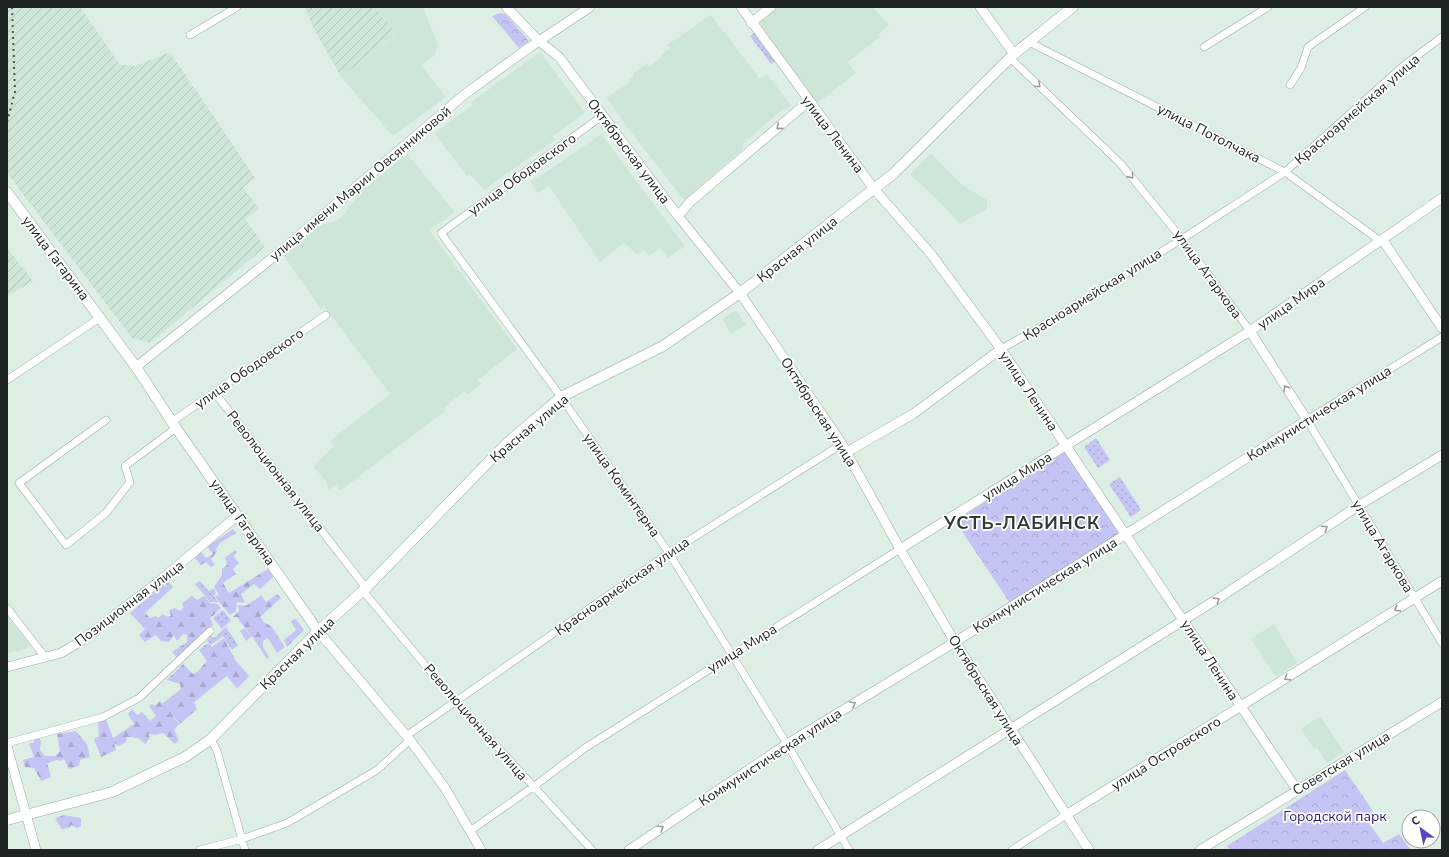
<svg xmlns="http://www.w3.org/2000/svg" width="1449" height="857" viewBox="0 0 1449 857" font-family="'Nunito Sans',sans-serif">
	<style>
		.built { fill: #cde6d7 }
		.industrial { fill: url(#industrial-furrows) }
		.grass { fill: url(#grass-dots) }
		.forest { fill: url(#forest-firs) }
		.park { fill: url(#park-crowns) }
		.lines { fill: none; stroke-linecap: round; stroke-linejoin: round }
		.minor-casing { stroke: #9baba1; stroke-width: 8 }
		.tertiary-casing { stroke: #9baba1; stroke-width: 10 }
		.secondary-casing { stroke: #9baba1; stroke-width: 11 }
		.minor { stroke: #fff; stroke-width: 7 }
		.tertiary { stroke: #fff; stroke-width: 9 }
		.secondary { stroke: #fff; stroke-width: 10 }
		.rail { stroke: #4e5752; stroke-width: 2; stroke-dasharray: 2 4; stroke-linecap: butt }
		.oneway { stroke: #9a9d9c }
		.labels { text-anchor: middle; stroke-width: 3.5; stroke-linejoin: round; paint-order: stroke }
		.street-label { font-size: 14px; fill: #1f2522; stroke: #fff }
		.park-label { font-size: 14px; fill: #30187e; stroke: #fff }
		.district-label { font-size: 18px; font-weight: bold; letter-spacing: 1px; fill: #2d3b33; stroke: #fff }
	</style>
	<defs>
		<pattern id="industrial-furrows" width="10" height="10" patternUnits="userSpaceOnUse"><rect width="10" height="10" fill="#cde6d7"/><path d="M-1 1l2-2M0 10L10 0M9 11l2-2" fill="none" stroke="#b0c5b8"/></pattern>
		<pattern id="grass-dots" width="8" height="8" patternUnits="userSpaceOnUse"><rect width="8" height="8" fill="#c4c5f4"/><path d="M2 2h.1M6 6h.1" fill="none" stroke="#a8a9d1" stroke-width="1.8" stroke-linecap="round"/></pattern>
		<pattern id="forest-firs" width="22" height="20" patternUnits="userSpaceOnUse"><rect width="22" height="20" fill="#c4c5f4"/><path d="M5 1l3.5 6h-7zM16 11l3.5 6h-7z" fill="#a8a9d1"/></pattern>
		<pattern id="park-crowns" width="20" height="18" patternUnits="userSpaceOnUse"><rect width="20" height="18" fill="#c4c5f4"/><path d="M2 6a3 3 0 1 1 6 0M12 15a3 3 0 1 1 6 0" fill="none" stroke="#a8a9d1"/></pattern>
	</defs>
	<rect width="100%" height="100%" fill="#ddefe4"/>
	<path class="built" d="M375,7H423L438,45L434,56L421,65L446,97L393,136L341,77L396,35Z
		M779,7H873L889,25L878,35L880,37L848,62L856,73L815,105L760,32V23Z
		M711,15L760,79L767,74L791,105L777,114L742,145V150L684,200L630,131L607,98L630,82L628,80L634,76L632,74L648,63L650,66L661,58L660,56L670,48L667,45Z
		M540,52L585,113L553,136L555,140L542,150L541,149L484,190L470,174L467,176L434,133L473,105L471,102Z
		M601,134L685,246L668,258L660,248L649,256L644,250L638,255L624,243L600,262L549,186L538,193L530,181L542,175Z
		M931,153L961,184L987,200V209L960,224L935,197L910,175Z
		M407,154L455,212L429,230L517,349L478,380L481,384L468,395L464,391L444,408L445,411L340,491L335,484L329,490L326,481L313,466L334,446L330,441L390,394L324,306L320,308L284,256L321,225L336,221L344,215L358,194Z
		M734,311H737L746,325L731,334L722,319Z
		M7,616L29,644L27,649L7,653Z
		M1274,624L1297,663L1276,677L1251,639Z
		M1320,716L1344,752L1327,763L1317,748L1314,749L1301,729Z"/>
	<path class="industrial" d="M7,7H80L120,65L136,66L170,52L255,178L243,187L259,209L245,219L265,247L150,343L132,338L7,173Z
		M305,7H375L396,34L341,77L312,25Z
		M7,248L33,281L7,296Z"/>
	<path class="grass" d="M754,33L775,61L771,64L750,36Z
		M1096,438L1110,460L1098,468L1084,447Z
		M1120,477L1141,510L1131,517L1109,484Z
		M200,581L209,591L213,589L216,593L214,596L218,602H210L195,584Z
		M223,610L231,620L222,629L213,618Z
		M226,627L238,645L232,650L223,636L211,645L207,641L211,636L214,638Z"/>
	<path class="forest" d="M233,529L236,533L220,543L216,549L217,552L211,559L215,565L211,567L206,562L201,565L195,558L201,552L206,558L213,554L207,547Z
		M236,550L237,552L233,556L239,563L233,569L236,574L223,583L229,593L268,569L273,577L260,589L254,584L241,594L245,603L237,602L236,611L230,615L215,597L219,595L214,587L222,575V569L227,565L225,557Z
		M167,580L173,587L145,613L150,618L156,616L158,618L163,614L168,617L171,616L169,610L175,608L180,611L184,607L182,603L192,596L197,600L204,596L210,603L217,604L221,608L213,616L210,617L213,625L178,659L172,652L187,642V635L183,634L177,641L174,635L169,642L161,641L156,635L145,642L139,635L145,629L130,613L163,585L168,588L164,583Z
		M277,594L281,598L260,617L264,622L272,627L285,647L277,653L268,638L263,641V647L269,657L267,659L252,636L246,641L240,631L244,628L251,636L237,617H233L239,611L238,605L245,606L261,596L266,602Z
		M296,619L304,630L287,647L284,640L296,630L291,621Z
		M224,638L236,661L249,676L237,689L227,676L194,702L197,709L180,724L162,704L181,689L180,684L167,680L183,664L193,674L197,672L207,661L199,650L208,643L212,647Z
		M160,701L179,724L174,730L179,740L175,744L163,733L156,735L148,734L150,738L145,744L138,738L127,737L126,742L119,746L114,743L116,750L101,757L94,739L99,736L98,721L106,719L113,738L134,724L128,714L132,709L137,715L142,712L150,721L156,716L149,706L152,704L155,706Z
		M76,731L87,744L90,757L80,760L79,766L69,769L64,759L60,761L57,760L47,763L51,777L41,781L34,768L25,767L23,760L34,757L29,743H34V739L39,738L41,741L40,750L45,756H55L60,751L57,734Z
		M63,815L81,818V827L77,828L72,825L68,828L62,829L55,819Z"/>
	<path class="park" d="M501,13L505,14L527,38L528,42L519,48L492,16Z
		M1066,452L1121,532L1010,603L955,521Z
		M1345,770L1377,817L1369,823L1383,843L1399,834L1411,850H1230L1227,846Z"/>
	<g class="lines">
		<g class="minor-casing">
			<path id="minor" d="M190,35L237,7
				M1029,42L1285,172L1375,237L1378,242
				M1204,47L1268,7
				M1010,58L1120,163L1182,239L1250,331
				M1290,85L1301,68L1308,47L1365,7
				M602,116L441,233L561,397L669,553L787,744L849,850
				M1442,337L1307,420L1442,643
				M1001,349L1040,327L1182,239L1285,172L1402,67L1442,37
				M7,380L101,317
				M215,393L366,588
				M106,420L19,483L66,545L106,513L130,482L125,466L176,428
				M173,421L326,315
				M363,591L456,702L592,850
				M7,608L45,657
				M406,736L669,553L842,444
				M211,739L217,751L245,850
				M7,743L103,717L139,698L210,631
				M470,831L533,787L585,748L900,549
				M200,850L242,839L287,823L377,770L410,740
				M1012,850L1066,815"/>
		</g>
		<g class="tertiary-casing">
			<path id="tertiary" d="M506,7L539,41L559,57L678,216L740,293L842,444L900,549L955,642L1089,850
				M741,7L874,189L931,254L1001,349L1297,790
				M980,7L1014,54
				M751,23L771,7
				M678,216L690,202L809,101
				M1382,239L1442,328
				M136,367L281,251L465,94L530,47L590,7
				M847,452L913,414L1001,349
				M900,549L1250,331L1442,198
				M318,631L410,740L445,788L481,850
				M7,667L61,653L81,641L157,583L238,515
				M7,746L36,850
				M1066,815L1442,581
				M629,850L787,744L955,642L1307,420L1250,331
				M818,850L1222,596L1358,506L1442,455
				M1200,850L1442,702"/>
		</g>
		<g class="secondary-casing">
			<path id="secondary" d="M7,192L136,367L176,428L318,631
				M7,820L112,792L185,757L211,739L318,631L366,588L507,443L561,397L663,346L740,293L893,174L1014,54L1073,7"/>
		</g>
		<use href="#minor" class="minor"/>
		<use href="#tertiary" class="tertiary"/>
		<use href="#secondary" class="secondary"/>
		<path class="rail" d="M7,122L15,92L12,7"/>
	</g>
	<defs><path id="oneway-chevron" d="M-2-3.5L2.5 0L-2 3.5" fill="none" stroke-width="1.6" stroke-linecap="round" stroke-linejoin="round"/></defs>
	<g class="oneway">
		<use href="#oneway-chevron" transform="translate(1038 85) rotate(43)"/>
		<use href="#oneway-chevron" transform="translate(779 127) rotate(140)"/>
		<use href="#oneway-chevron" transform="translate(1131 176) rotate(51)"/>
		<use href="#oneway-chevron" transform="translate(1286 388) rotate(-123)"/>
		<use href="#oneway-chevron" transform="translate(1325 528) rotate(-34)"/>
		<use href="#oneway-chevron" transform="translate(1217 600) rotate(-32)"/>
		<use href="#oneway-chevron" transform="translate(1397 609) rotate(148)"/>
		<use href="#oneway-chevron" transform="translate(1287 678) rotate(148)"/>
		<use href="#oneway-chevron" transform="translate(853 704) rotate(-31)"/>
		<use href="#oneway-chevron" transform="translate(661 828) rotate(-34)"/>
	</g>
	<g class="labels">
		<g class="street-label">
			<text transform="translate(1357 109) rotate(-41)" y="5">Красноармейская улица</text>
			<text transform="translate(1209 133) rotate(27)" y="5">улица Потолчака</text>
			<text transform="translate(833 134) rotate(53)" y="5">улица Ленина</text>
			<text transform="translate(629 151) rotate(53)" y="5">Октябрьская улица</text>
			<text transform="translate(522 174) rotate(-36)" y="5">улица Ободовского</text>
			<text transform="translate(360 183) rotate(-40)" y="5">улица имени Марии Овсянниковой</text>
			<text transform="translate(797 249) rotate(-38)" y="5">Красная улица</text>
			<text transform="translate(56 258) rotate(53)" y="5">улица Гагарина</text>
			<text transform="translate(1208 274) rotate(54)" y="5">улица Агаркова</text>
			<text transform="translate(1092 294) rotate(-32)" y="5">Красноармейская улица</text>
			<text transform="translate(1291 303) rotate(-35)" y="5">улица Мира</text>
			<text transform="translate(249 368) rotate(-35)" y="5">улица Ободовского</text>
			<text transform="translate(1029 391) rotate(56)" y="5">улица Ленина</text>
			<text transform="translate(819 412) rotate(57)" y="5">Октябрьская улица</text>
			<text transform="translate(1319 413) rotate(-32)" y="5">Коммунистическая улица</text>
			<text transform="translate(529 428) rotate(-40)" y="5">Красная улица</text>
			<text transform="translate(276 471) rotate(52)" y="5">Революционная улица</text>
			<text transform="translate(1017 476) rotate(-32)" y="5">улица Мира</text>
			<text transform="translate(622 485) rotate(55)" y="5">улица Коминтерна</text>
			<text transform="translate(243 522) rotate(55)" y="5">улица Гагарина</text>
			<text transform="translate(1383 546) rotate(59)" y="5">улица Агаркова</text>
			<text transform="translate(1045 585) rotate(-32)" y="5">Коммунистическая улица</text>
			<text transform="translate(622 586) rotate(-35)" y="5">Красноармейская улица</text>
			<text transform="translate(129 603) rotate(-37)" y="5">Позиционная улица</text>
			<text transform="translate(742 648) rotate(-32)" y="5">улица Мира</text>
			<text transform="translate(297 653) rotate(-44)" y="5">Красная улица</text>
			<text transform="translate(1210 660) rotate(57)" y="5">улица Ленина</text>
			<text transform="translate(986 690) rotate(58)" y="5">Октябрьская улица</text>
			<text transform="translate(476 722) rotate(49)" y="5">Революционная улица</text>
			<text transform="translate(1166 753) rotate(-32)" y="5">улица Островского</text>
			<text transform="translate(770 757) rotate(-33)" y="5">Коммунистическая улица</text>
			<text transform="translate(1341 763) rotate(-31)" y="5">Советская улица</text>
		</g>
		<g class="park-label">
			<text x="1335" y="821">Городской парк</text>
		</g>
		<g class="district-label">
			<text x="1022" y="529">УСТЬ-ЛАБИНСК</text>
		</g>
	</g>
	<rect width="1449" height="857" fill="none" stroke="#1f2522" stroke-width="16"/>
	<g transform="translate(1421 829) rotate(327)"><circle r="19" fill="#ffffff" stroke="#a5a8a7"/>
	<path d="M0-3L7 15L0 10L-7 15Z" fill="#5746bd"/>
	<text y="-6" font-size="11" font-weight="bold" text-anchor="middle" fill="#1f2522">С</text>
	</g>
</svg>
